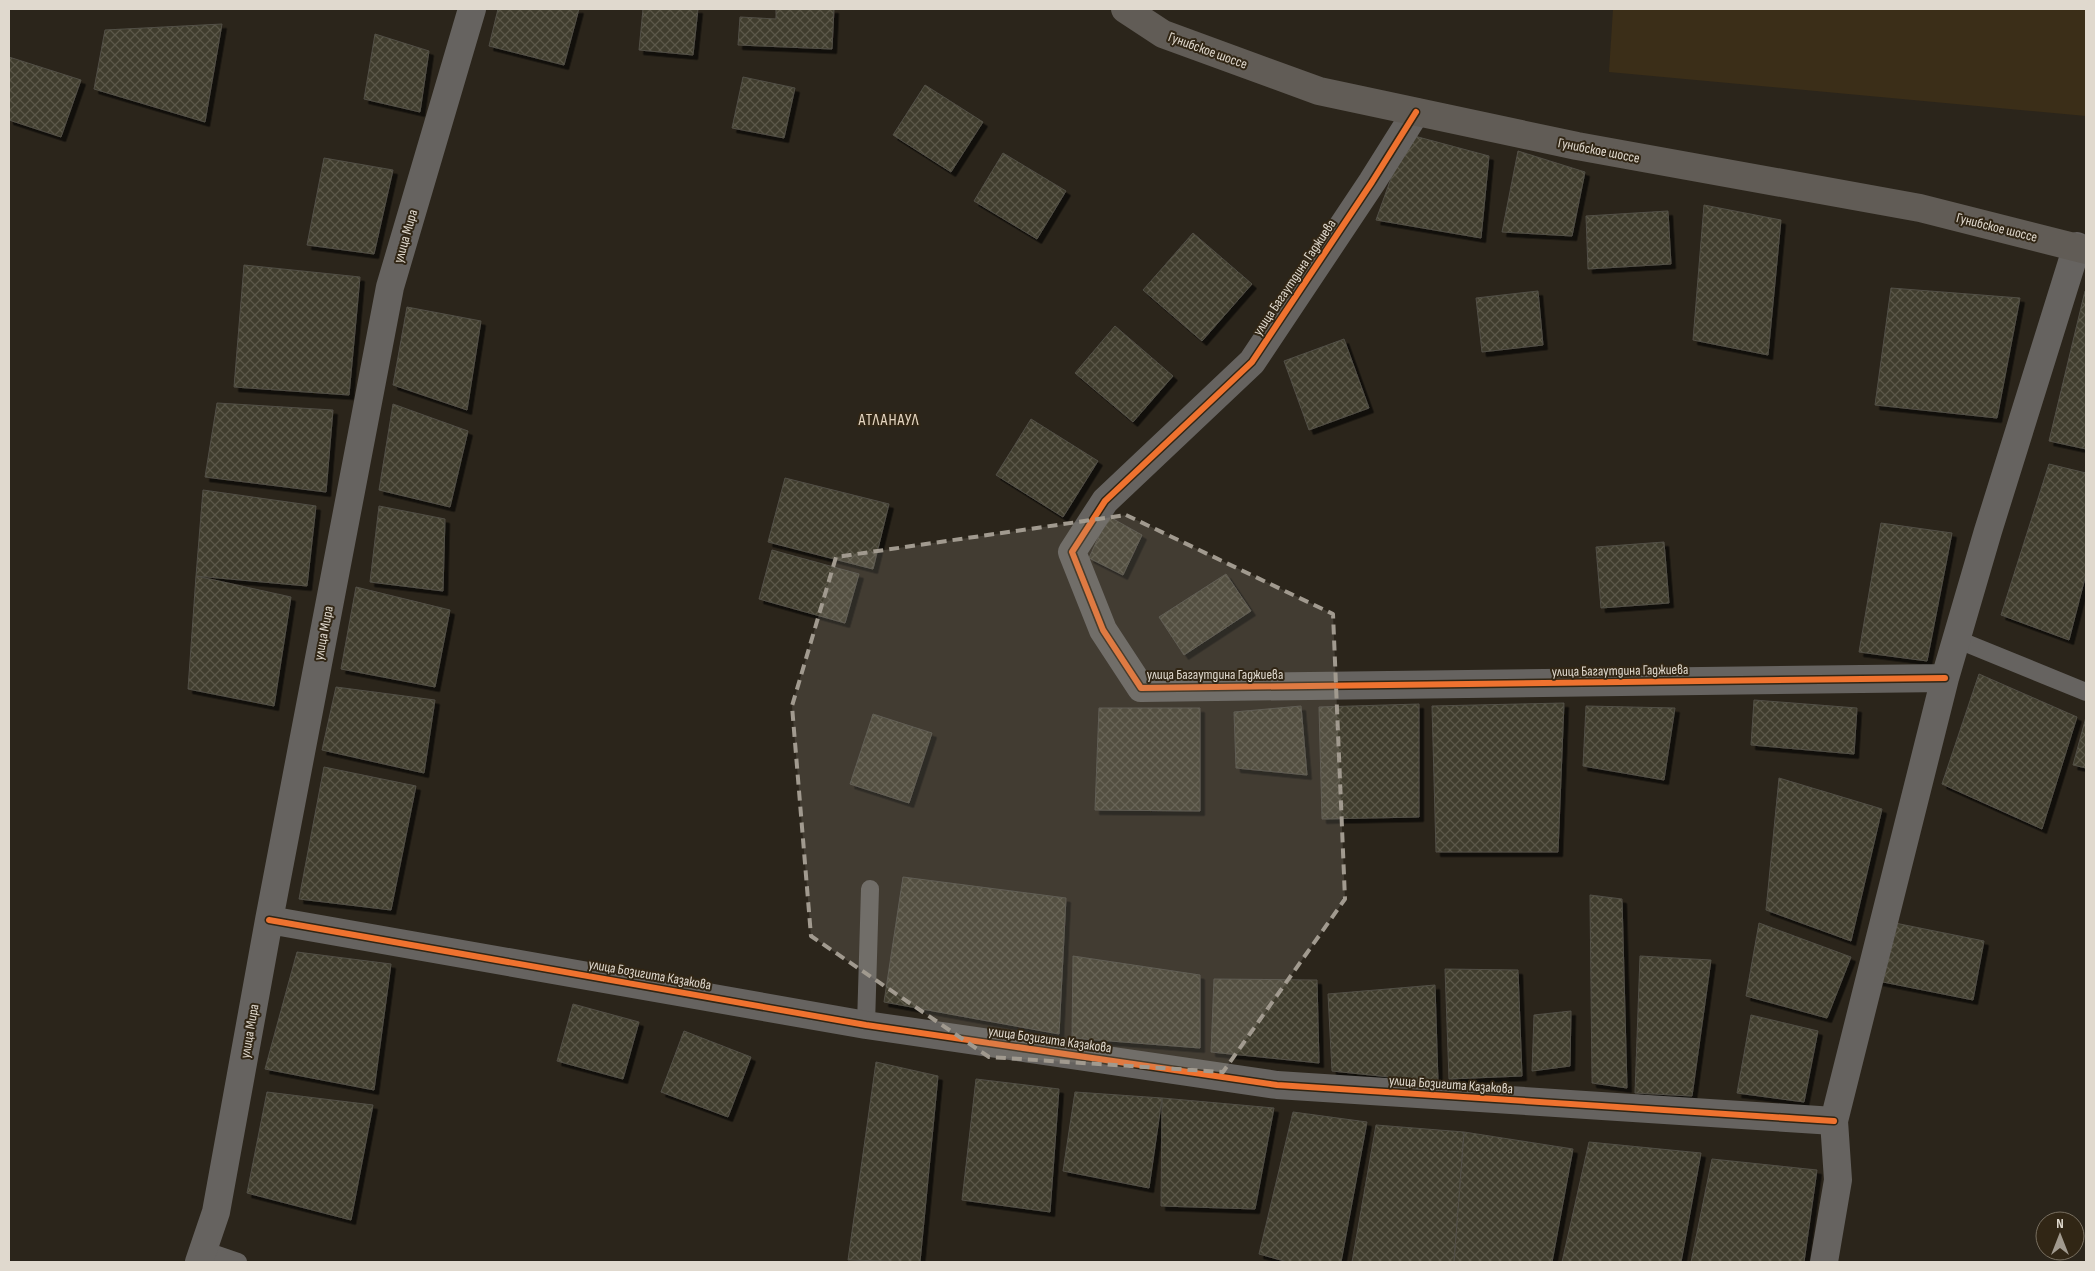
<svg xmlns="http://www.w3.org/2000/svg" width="2095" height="1271" viewBox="0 0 2095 1271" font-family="'Sofia Sans Condensed',sans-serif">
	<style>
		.built { fill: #3b2e18 }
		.building { fill: url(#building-cross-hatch); stroke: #524f46; filter: url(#shadow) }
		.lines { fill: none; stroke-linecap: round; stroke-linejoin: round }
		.service { stroke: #666360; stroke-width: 18 }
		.minor { stroke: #666360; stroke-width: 28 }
		.secondary { stroke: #615c56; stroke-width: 28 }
		.cycleway-casing { stroke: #312615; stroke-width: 9 }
		.cycleway { stroke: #ef722f; stroke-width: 6 }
		.marked { fill: #a19a8f; fill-opacity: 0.2; stroke: #a19a8f; stroke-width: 4; stroke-dasharray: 10 6; stroke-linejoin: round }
		.labels { text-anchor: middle; stroke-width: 4; stroke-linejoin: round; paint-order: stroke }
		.street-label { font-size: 14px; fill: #e0d9ce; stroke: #312615 }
		.quarter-label { font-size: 16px; letter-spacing: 1px; fill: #e4d5c0; stroke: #312615 }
	</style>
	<defs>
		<pattern id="building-cross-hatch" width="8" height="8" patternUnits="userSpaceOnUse" patternTransform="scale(1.25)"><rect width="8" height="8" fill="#403c2d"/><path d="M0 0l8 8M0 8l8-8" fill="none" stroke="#5b584a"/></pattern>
		<filter id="shadow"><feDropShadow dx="4.5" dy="4.5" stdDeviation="0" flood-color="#0009"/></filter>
	</defs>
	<rect width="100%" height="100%" fill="#2b251b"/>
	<path class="built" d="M1613,9H2086V116L1609,72Z"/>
	<path class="building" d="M498,9H579L564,65L489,46Z
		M643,9H698L693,55L639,50Z
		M776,9H834L832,49L738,45L740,17L776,19Z
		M222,24L205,122L94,89L105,30Z
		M375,34L429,51L420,112L364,99Z
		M9,57L81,80L61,137L9,120Z
		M743,77L795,88L784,138L732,128Z
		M925,85L983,122L951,172L893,135Z
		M1407,134L1489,156L1481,238L1376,220Z
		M1518,151L1585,172L1572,236L1502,232Z
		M1003,153L1066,191L1037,239L974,201Z
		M324,158L393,170L374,254L307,245Z
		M1704,205L1781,220L1768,355L1693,340Z
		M1668,211L1671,264L1588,269L1586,216Z
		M1193,233L1252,284L1202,341L1143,290Z
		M244,265L360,277L349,395L234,387Z
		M1891,288L2020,298L1997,418L1875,405Z
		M1538,291L1543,345L1482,352L1476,298Z
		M2085,291H2086V449L2049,441Z
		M407,307L481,321L467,410L393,385Z
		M1115,326L1173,376L1133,422L1075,373Z
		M1344,339L1369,408L1309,430L1284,361Z
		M217,403L333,410L326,492L205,477Z
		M393,404L468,431L450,507L379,490Z
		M1031,419L1098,461L1063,517L996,475Z
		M2049,464L2086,473V574L2069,640L2001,615Z
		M785,478L889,504L873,569L768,542Z
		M203,490L316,506L307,586L196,576Z
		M379,506L445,519L443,591L370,582Z
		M1108,516L1142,535L1123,575L1089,558Z
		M1881,523L1952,533L1927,661L1859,652Z
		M1664,542L1669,603L1601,608L1596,547Z
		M772,550L859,574L845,623L759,599Z
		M1226,574L1251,611L1184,655L1159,617Z
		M196,576L291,597L274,706L188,689Z
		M356,587L450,610L435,687L341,669Z
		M1979,674L2077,717L2042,829L1942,784Z
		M336,687L435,700L424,773L322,750Z
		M1754,700L1857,708L1854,754L1751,745Z
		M1564,703L1558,852H1436L1432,706Z
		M1419,704V817L1322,819L1319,707Z
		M1301,706L1307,775L1236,768L1234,712Z
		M1586,706L1675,708L1664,780L1583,766Z
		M1099,708H1200V811L1095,810Z
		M873,714L932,733L909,803L850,784Z
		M2086,717V768L2073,765Z
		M324,767L416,786L391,910L299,899Z
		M1779,778L1882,809L1851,941L1766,910Z
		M903,877L1066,898L1059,1034L884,1002Z
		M1590,895L1622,899L1627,1088L1592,1083Z
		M1890,922L1984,941L1973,1000L1878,981Z
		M1759,923L1851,957L1827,1018L1746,996Z
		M297,952L391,964L374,1090L265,1069Z
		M1073,956L1200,975V1048L1072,1038Z
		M1640,956L1711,960L1692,1096L1635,1093Z
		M1445,969L1518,970L1522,1076L1449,1079Z
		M1214,979L1317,980L1319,1063L1211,1052Z
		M1435,985L1438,1082L1332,1071L1328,994Z
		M573,1004L639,1022L623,1079L557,1061Z
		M1571,1011L1570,1066L1532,1071L1534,1015Z
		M1751,1015L1818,1031L1804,1102L1737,1093Z
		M684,1031L751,1057L728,1117L661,1092Z
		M876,1062L938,1076L920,1262L848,1260Z
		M976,1079L1059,1089L1050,1212L962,1200Z
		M267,1092L373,1105L351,1220L247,1193Z
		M1075,1092L1162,1098L1149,1188L1063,1171Z
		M1162,1098L1274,1108L1255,1209L1161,1206Z
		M1293,1112L1367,1122L1341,1262H1288L1259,1254Z
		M1376,1125L1464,1132L1454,1262H1352Z
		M1464,1132L1573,1149L1552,1262H1454Z
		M1589,1142L1701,1153L1681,1262H1562Z
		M1712,1159L1817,1170L1804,1262H1691Z"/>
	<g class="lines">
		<path class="service" d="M1956,639L2086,692
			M866,1025L870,889
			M203,1250L238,1262"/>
		<path class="minor" d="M1416,112L1372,182L1252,362L1105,501L1072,552L1103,630L1141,688L1945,678
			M269,920L866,1025L1277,1085L1834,1121
			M199,1262L216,1212L269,920L390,287L472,9
			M1824,1262L1838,1180L1834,1121L1945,678L1988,531L2077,246"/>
		<path class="secondary" d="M1125,9L1163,34L1319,91L1577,146L1920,208L2086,250"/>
		<g class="cycleway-casing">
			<path id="cycleway" d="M1416,112L1372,182L1252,362L1105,501L1072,552L1103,630L1141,688L1945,678
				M269,920L866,1025L1277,1085L1834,1121"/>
		</g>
		<use href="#cycleway" class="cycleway"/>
	</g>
	<path class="marked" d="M1126,515L1333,614L1345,899L1223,1072L989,1057L811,936L792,706L836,557Z"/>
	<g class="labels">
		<g class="street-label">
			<text transform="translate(1208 50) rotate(20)" y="5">Гунибское шоссе</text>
			<text transform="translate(1599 150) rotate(11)" y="5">Гунибское шоссе</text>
			<text transform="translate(1997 227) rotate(14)" y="5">Гунибское шоссе</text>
			<text transform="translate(405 236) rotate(-74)" y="5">улица Мира</text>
			<text transform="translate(1294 277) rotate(-56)" y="5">улица Багаутдина Гаджиева</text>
			<text transform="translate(323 633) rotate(-79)" y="5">улица Мира</text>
			<text transform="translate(1620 670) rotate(-1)" y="5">улица Багаутдина Гаджиева</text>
			<text x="1215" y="679">улица Багаутдина Гаджиева</text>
			<text transform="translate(650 974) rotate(10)" y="5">улица Бозигита Казакова</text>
			<text transform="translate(249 1031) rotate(-80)" y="5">улица Мира</text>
			<text transform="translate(1050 1039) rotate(8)" y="5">улица Бозигита Казакова</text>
			<text transform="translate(1451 1084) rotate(4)" y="5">улица Бозигита Казакова</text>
		</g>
		<g class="quarter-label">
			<text x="889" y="425">АТЛАНАУЛ</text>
		</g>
	</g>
	<rect width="2095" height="1271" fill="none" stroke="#e0d9ce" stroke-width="20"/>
	<g transform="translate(2060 1236)"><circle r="24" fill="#312615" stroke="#776e5f"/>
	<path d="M0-4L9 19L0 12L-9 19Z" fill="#a19a8f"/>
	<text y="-8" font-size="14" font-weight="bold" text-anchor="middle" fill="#e0d9ce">N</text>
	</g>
</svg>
